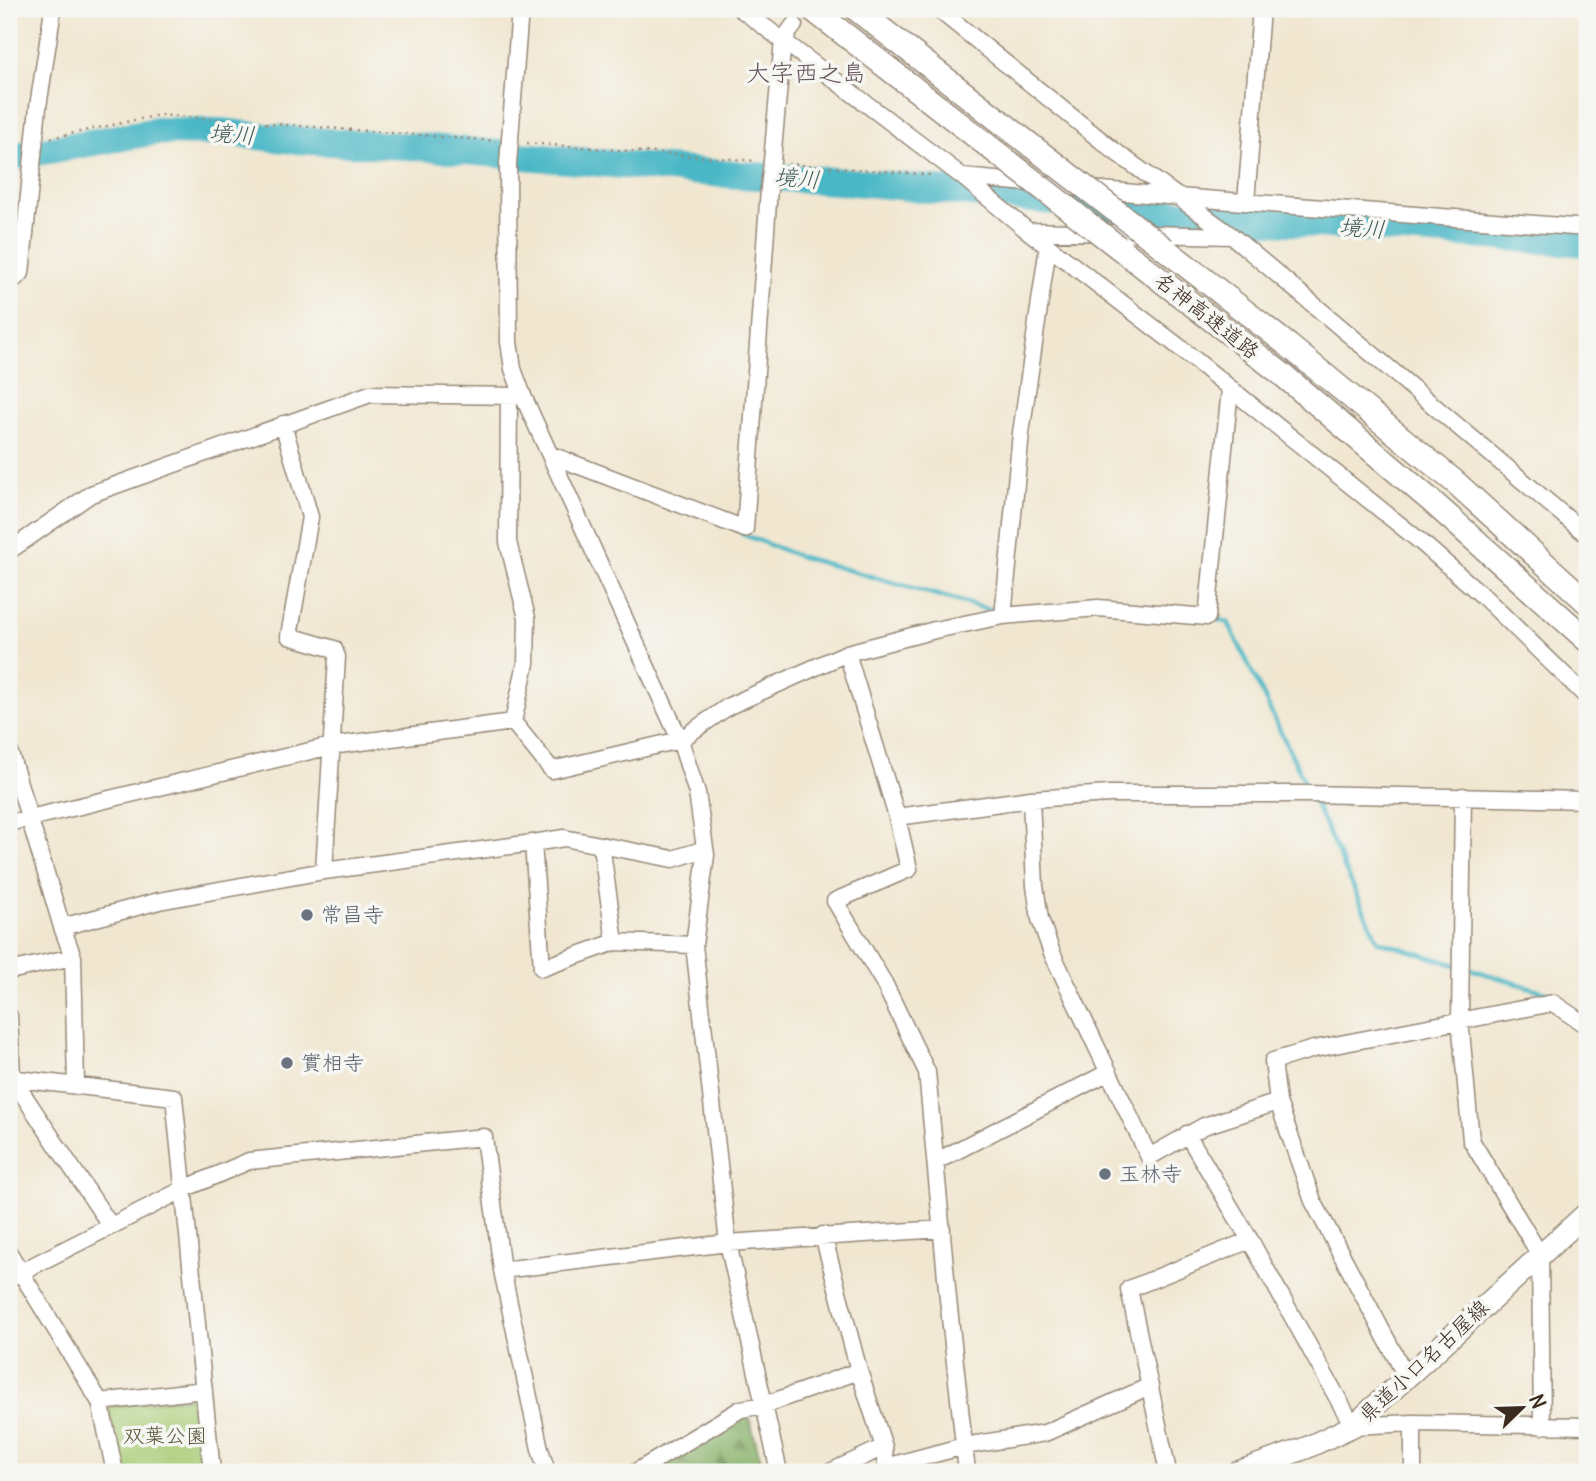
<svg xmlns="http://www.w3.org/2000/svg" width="1596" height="1481" viewBox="0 0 1596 1481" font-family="Delius,'Klee One',sans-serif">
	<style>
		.forest { fill: url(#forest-firs); stroke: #606d42; stroke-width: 2 }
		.park { fill: #a9cc76; stroke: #727b4a; stroke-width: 2 }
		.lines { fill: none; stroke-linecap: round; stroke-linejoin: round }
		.stream { stroke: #4ab7c6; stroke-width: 4.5 }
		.river { stroke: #4ab7c6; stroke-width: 28 }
		.minor-casing { stroke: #968878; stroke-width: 19 }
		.major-casing { stroke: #968878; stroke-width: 24 }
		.highway-casing { stroke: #968878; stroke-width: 26 }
		.path { stroke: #968878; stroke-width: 2.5; stroke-dasharray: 2 5; stroke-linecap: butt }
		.minor { stroke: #fff; stroke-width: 16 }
		.major { stroke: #fff; stroke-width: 21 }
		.highway { stroke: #fff; stroke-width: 23 }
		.minor-bridge-casing { stroke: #968878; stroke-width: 19; stroke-linecap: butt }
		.highway-bridge-casing { stroke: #968878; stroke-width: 26; stroke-linecap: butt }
		.minor-bridge { stroke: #fff; stroke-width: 16 }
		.highway-bridge { stroke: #fff; stroke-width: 23 }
		.worship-dot { fill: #6b7280; stroke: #f6f6f2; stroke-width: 2.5 }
		.labels { text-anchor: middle; stroke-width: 7; stroke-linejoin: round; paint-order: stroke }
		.street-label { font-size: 21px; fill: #3b2a1e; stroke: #f6f6f2 }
		.worship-label { font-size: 21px; fill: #5b616d; stroke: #f6f6f2; text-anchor: start }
		.park-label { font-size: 21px; fill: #565234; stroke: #f6f6f2 }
		.water-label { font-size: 23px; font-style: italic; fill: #405b59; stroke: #f6f6f2 }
		.quarter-label { font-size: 24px; fill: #66555d; stroke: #f6f6f2 }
	</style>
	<defs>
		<pattern id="forest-firs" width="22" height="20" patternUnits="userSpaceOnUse" patternTransform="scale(1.75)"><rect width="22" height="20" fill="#86b067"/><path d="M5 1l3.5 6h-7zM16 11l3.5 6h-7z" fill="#6f8f54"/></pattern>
	</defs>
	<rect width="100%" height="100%" fill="#f6f6f2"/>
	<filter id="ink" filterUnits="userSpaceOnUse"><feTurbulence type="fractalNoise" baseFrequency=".0143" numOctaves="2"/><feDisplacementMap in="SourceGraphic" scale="14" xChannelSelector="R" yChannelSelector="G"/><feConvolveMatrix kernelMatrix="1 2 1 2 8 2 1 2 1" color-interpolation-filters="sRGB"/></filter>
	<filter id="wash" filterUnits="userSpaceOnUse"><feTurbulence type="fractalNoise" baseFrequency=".00686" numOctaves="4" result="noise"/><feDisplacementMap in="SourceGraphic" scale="28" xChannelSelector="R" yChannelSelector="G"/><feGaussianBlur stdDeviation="1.57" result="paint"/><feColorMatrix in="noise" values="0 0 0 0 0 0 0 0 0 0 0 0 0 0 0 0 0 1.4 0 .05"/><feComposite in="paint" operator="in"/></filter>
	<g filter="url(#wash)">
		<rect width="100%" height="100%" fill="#f1e7d1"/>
		<path class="forest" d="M747,1410L764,1472H642Z"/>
		<path class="park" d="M198,1396L204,1472H121L108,1407Z"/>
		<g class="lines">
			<path class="stream" d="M742,534L798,556L987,609L999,610
				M1209,617L1228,622L1308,789
				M1312,797L1378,941L1456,965
				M1464,967L1548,993L1555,998"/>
			<path class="river" d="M9,157L157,131L221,132L294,140L421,147L724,174L866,183L1230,218L1587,243"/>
		</g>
	</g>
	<g filter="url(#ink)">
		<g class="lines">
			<g class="minor-casing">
				<path id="minor" d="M520,9L508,164L509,342L513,369L523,396L680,740L697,793L706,855L694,945L728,1243L779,1472
					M741,9L963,177L1028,231L1174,343L1421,542L1483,596L1587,697
					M938,9L1113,150L1232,236L1587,535
					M772,161L783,40L794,25
					M963,177L1178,197L1587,228
					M1246,202L1261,9
					M1028,231L1232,236
					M9,283L21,273L38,107L53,9
					M509,396L508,542L527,618L526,663L513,722
					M283,424L310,517L289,636L334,649L337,657L324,871
					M551,455L745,529L769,188
					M9,551L91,494L370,394L523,396
					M1003,616L1021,433L1048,246
					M847,653L897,817L909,869L835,901L884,983L927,1072L948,1299L967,1472
					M9,750L62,927L73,957L76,1085
					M1463,796L1460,1020L1471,1140L1540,1255L1542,1426
					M1031,799L1035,886L1040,919L1052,953L1149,1157L1204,1126L1278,1102L1273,1061L1314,1049L1553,1003L1587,1026
					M897,817L1031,799L1110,794H1305L1587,800
					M9,823L331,746L513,722L552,770L680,740L729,706L847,653L935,630L1003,616L1098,608L1207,617L1230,389
					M601,845L615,942
					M62,927L159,901L324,871L533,843
					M694,945L615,942L542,968L533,843L564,838L673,859L705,849
					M9,971L73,957
					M9,1016L12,1078L110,1225
					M9,1078L174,1097L212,1472
					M1278,1102L1313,1201L1406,1376
					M1187,1134L1250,1240L1353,1426L1413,1423L1587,1426
					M937,1161L1109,1072
					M823,1235L859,1371
					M9,1253L100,1402L115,1472
					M502,1270L728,1243L942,1229
					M9,1278L184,1189L249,1161L484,1137L502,1270L540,1449L547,1472
					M100,1402L204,1390
					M636,1472L741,1409L764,1405L859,1371L884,1447
					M830,1472L884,1447L886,1467L964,1446L1045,1433L1150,1386
					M1168,1472L1129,1289L1250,1240
					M1413,1472V1423"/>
			</g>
			<g class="major-casing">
				<path id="major" d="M1238,1472L1306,1448L1353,1426L1587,1213"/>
			</g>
			<g class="highway-casing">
				<path id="highway" d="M812,9L992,149
					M856,9L1033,147
					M1118,247L1283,375L1429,499L1587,640
					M1165,249L1289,346L1455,482L1587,602"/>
			</g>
			<path class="path" d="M51,138L159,115L496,141
				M527,143L757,161
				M788,164L932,175"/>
			<use href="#minor" class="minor"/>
			<use href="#major" class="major"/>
			<use href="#highway" class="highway"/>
			<g class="minor-bridge-casing">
				<path id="minor-bridge" d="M769,188L772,161"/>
			</g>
			<g class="highway-bridge-casing">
				<path id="highway-bridge" d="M1033,147L1165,249
					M992,149L1118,247"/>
			</g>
			<use href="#minor-bridge" class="minor-bridge"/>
			<use href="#highway-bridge" class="highway-bridge"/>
		</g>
	</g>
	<g class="worship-dot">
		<circle cx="307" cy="915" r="7"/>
		<circle cx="287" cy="1063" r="7"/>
		<circle cx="1105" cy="1174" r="7"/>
	</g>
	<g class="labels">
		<g class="street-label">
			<text transform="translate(1207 316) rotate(38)" y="7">名神高速道路</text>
			<text transform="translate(1424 1361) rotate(-43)" y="7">県道小口名古屋線</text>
		</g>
		<g class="worship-label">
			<text x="321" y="922">常昌寺</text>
			<text x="301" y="1070">實相寺</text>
			<text x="1119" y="1181">玉林寺</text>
		</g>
		<g class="park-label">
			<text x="165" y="1443">双葉公園</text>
		</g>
		<g class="water-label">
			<text transform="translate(232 134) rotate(4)" y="8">境川</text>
			<text transform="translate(797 178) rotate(5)" y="8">境川</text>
			<text transform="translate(1362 228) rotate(4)" y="8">境川</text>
		</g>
		<g class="quarter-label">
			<text x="806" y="81">大字西之島</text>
		</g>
	</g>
	<rect width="1596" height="1481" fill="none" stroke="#f6f6f2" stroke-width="35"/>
	<g transform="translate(1522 1408) rotate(67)" stroke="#f6f6f2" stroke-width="5" paint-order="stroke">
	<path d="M0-5L12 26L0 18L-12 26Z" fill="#3b2a1e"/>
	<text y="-10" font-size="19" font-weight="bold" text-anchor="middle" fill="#3b2a1e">N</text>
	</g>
</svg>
